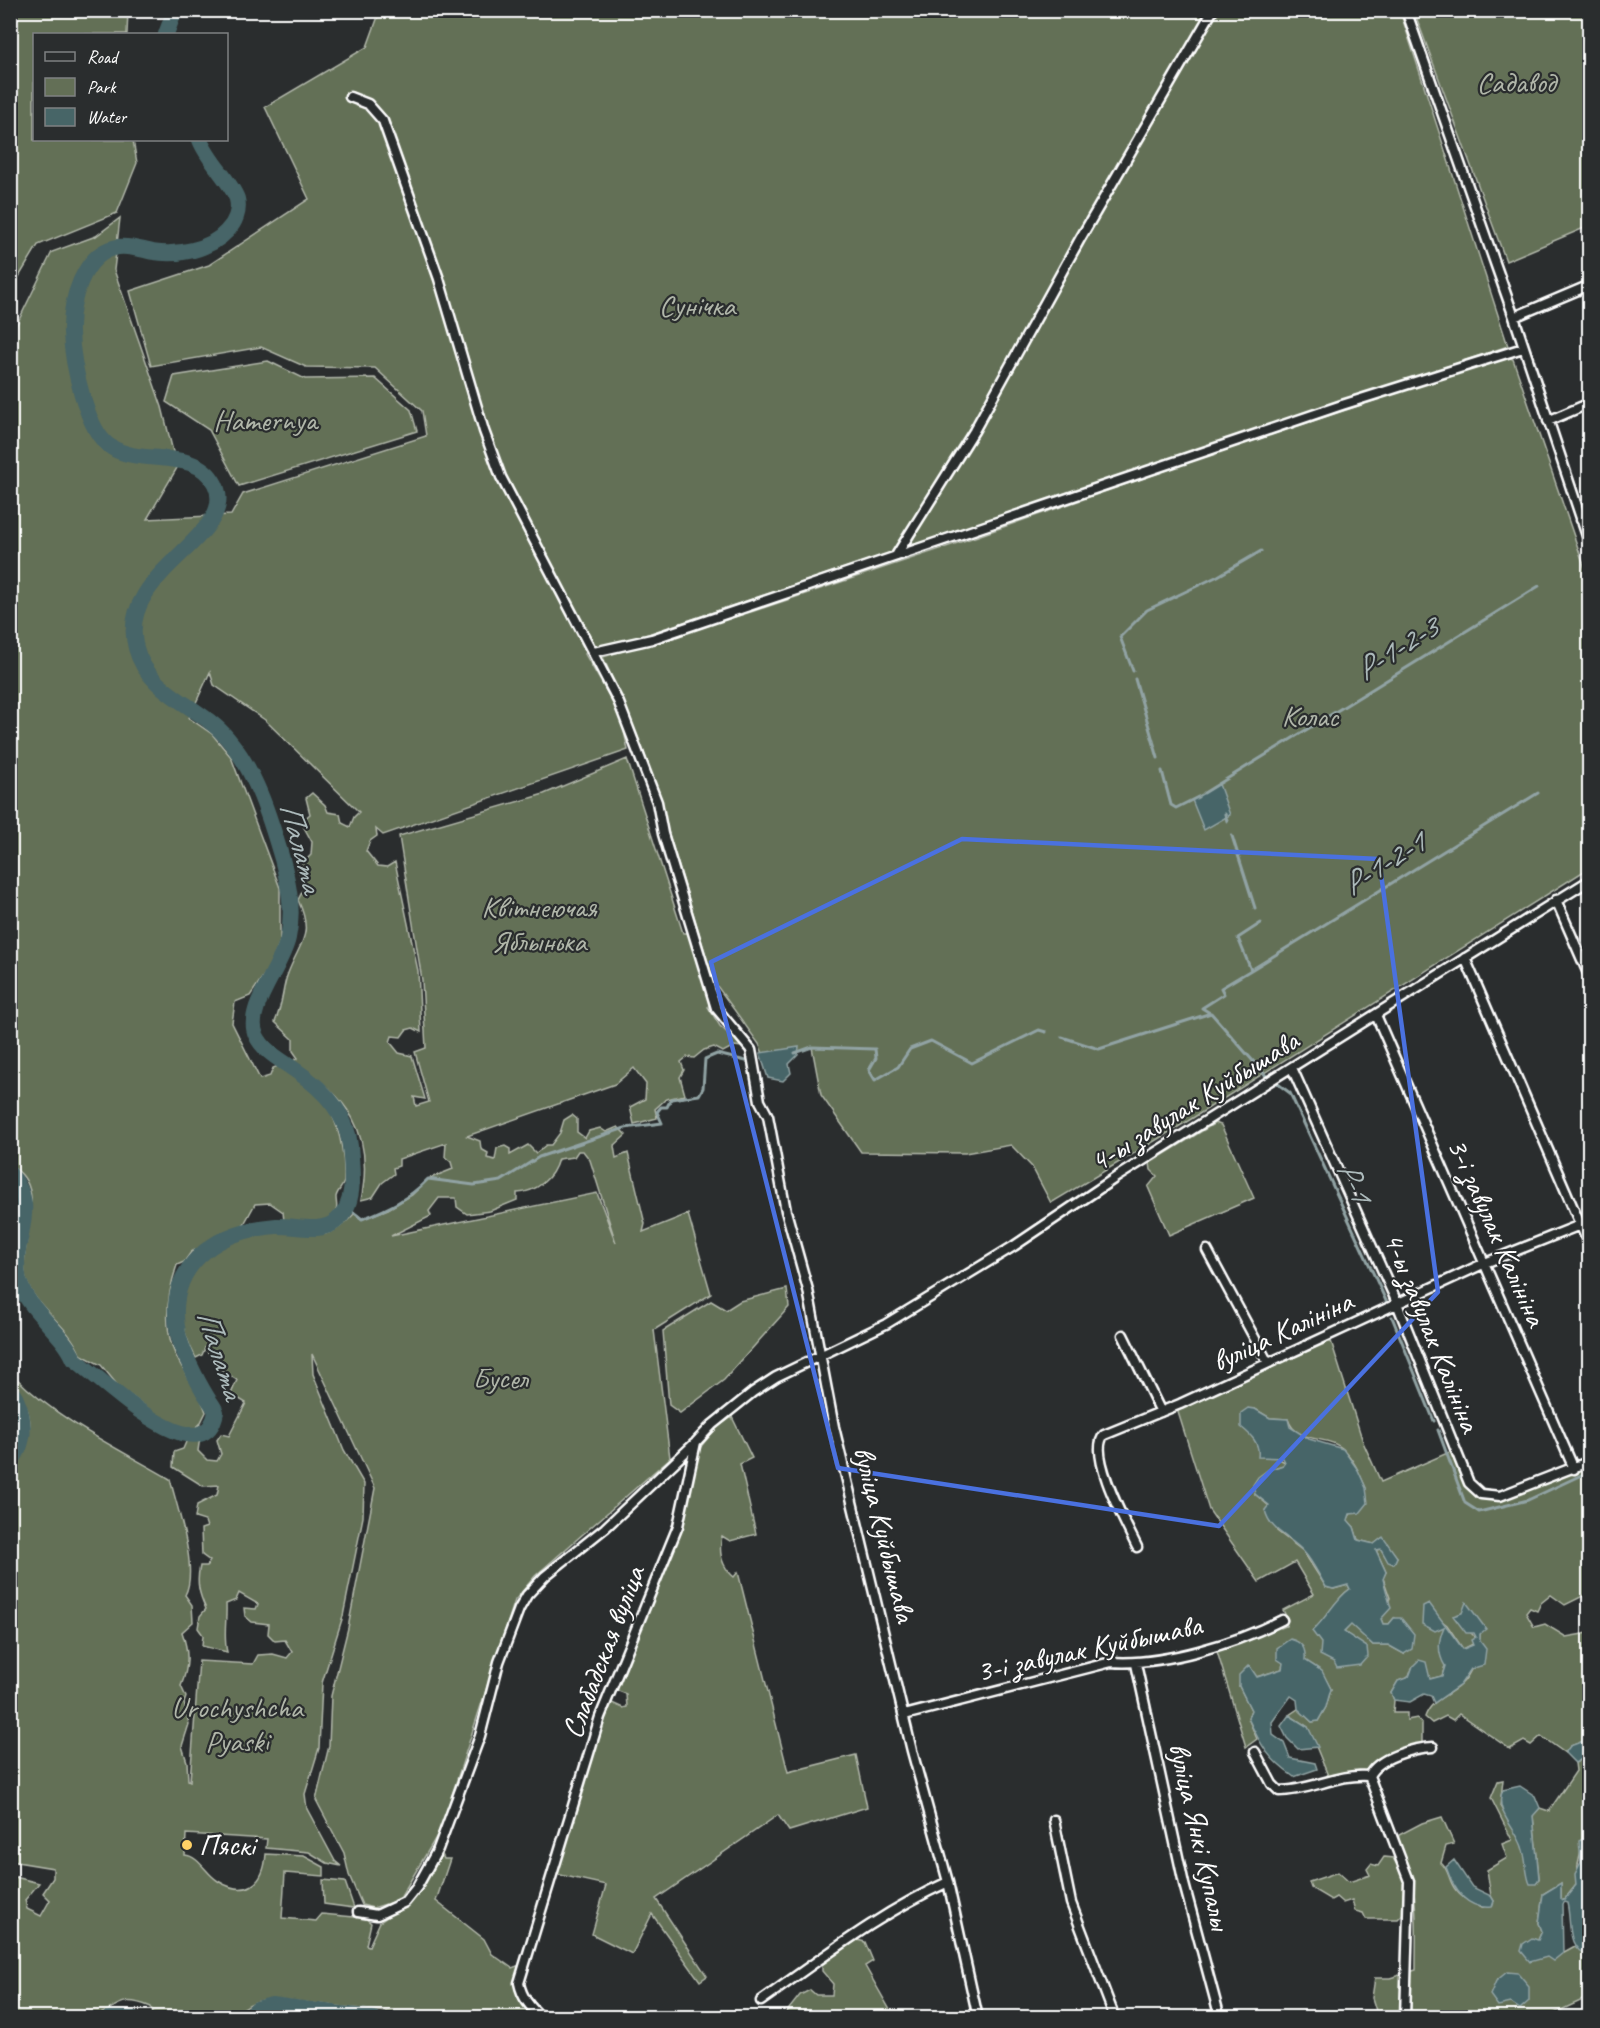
<svg xmlns="http://www.w3.org/2000/svg" width="1600" height="2028" viewBox="0 0 1600 2028" font-family="Caveat,sans-serif">
	<style>
		.green { fill: #636f56; stroke: #b1b7aa; stroke-width: 1.5; fill-rule: evenodd }
		.water { fill: #476567; stroke: #91a3a4; stroke-width: 1.5 }
		.lines { fill: none; stroke-linecap: round; stroke-linejoin: round }
		.stream { stroke: #91a3a4; stroke-width: 3 }
		.river { stroke: #476567; stroke-width: 16 }
		.minor-casing { stroke: #fff; stroke-width: 13 }
		.minor { stroke: #2a2d2e; stroke-width: 8 }
		.marked { fill: none; stroke: #4a71e0; stroke-width: 4.5; stroke-linejoin: round }
		.poi-dot { fill: #ffd166; stroke: #2a2d2e; stroke-width: 2 }
		.labels { text-anchor: middle; stroke-width: 4.5; stroke-linejoin: round; paint-order: stroke }
		.park-label { font-size: 30px; fill: #b1b7aa; stroke: #2a2d2e }
		.street-label { font-size: 30px; fill: #fff; stroke: #2a2d2e }
		.poi-label { font-size: 30px; fill: #fff; stroke: #2a2d2e; text-anchor: start }
		.water-label { font-size: 32px; font-style: italic; fill: #acbabb; stroke: #2a2d2e }
	</style>
	<rect width="100%" height="100%" fill="#2a2d2e"/>
	<filter id="ink" filterUnits="userSpaceOnUse"><feTurbulence type="fractalNoise" baseFrequency=".0167" numOctaves="2"/><feDisplacementMap in="SourceGraphic" scale="12" xChannelSelector="R" yChannelSelector="G"/><feConvolveMatrix kernelMatrix="1 2 1 2 8 2 1 2 1" color-interpolation-filters="sRGB"/></filter>
	<g filter="url(#ink)">
		<path class="green" d="M11,10L128,11L127,34H34V140H133L137,163L117,213L38,245L11,290Z
			M380,11H1400L1508,346L642,636L588,649L585,654L621,717L628,750L383,835L376,829L377,836L370,841L366,851L378,866L387,867L395,862L418,971L421,1032L413,1028L406,1030L401,1037L392,1036L390,1042L399,1053L412,1056L425,1099L414,1097L416,1106L429,1102L415,1052L426,1048L422,980L399,836L544,794L627,759L683,933H689L711,1000L708,1007L720,1026L743,1047L734,1046L723,1052L714,1047L704,1050L694,1058L687,1057L681,1062L684,1070L680,1077L685,1095L666,1099L655,1109L657,1118L634,1124L630,1107L645,1099L646,1084L634,1068L615,1084L467,1136L480,1141L481,1149L488,1153L487,1158L495,1160L497,1148L505,1146L510,1149V1155L528,1145L536,1153L546,1145H551L560,1133L564,1120L572,1115L577,1119V1132L585,1138L589,1131L600,1128L606,1132L618,1127L626,1135L614,1146L616,1158L628,1153L645,1224L643,1232L688,1214L711,1294L654,1330L670,1458L535,1576L515,1600L441,1829L399,1900L373,1908L362,1905L349,1875L344,1853L316,1800L329,1746L331,1696L348,1628L375,1488L312,1354L313,1374L344,1450L364,1484L363,1517L343,1616L322,1683L319,1748L305,1794L307,1809L335,1861L341,1866L327,1863L309,1852L266,1848L267,1839L186,1834L185,1855C199,1856 206,1874 218,1881C246,1898 264,1885 266,1854L304,1856L324,1867V1876L285,1873L282,1918L316,1921L322,1914L365,1918L371,1923L366,1945L369,1946L380,1922L406,1904L421,1890L441,1852L444,1859H450L436,1901L484,1939L492,1954L512,1968L520,1965C512,1989 518,2001 536,2017L403,2014L278,1999C261,1999 245,2002 236,2017H154L151,2007C114,1992 119,2012 90,2017C66,2022 36,2017 11,2017V1876L39,1883L25,1900L27,1909L41,1916L50,1900L43,1893L53,1878V1868L11,1861L10,1479C22,1456 37,1432 26,1406C16,1384 11,1392 10,1363L15,1367V1377C59,1421 117,1448 170,1479C177,1507 199,1570 185,1595L192,1605L193,1622L182,1632C189,1652 189,1666 181,1686L186,1697L184,1703L189,1724L182,1746L187,1762L188,1780L190,1781L199,1661L253,1664L258,1655L273,1654L287,1658L292,1652L285,1640L275,1641L268,1634L269,1624L252,1622L245,1616L244,1608L256,1609L258,1604L239,1593L236,1600L226,1604C227,1620 223,1636 227,1652L202,1646L203,1635L198,1628L200,1616L206,1609C199,1594 196,1582 200,1566H207L210,1561L202,1555L201,1529L207,1527L205,1521L195,1518L197,1505L217,1495L219,1485L203,1486L173,1467L174,1452L183,1449L189,1435L194,1433L200,1437L198,1451L207,1460L217,1461L221,1454L217,1440L221,1434L229,1436L246,1403L231,1394L237,1380L220,1369L205,1348L202,1355L196,1358C159,1293 200,1240 270,1231C286,1230 314,1236 325,1234C338,1231 346,1222 355,1213L363,1219L388,1209L412,1195L428,1179L453,1169L451,1162L445,1157L446,1143L399,1159V1166L393,1168L394,1174L382,1183L373,1197L361,1200C375,1132 347,1096 293,1061L298,1058L293,1051V1039L275,1022C283,1004 282,991 287,976C299,942 315,937 298,900L304,888L298,868L311,855L312,842L301,822L310,814L306,798L312,793L325,805L328,812L340,814L342,823L350,827L354,817L359,812L265,720L214,685L210,672L189,718L212,734L231,757L280,888V941L270,966L250,996L235,1002L232,1023L260,1079L270,1076L273,1068L281,1065C299,1079 320,1092 331,1113C341,1133 345,1159 344,1181C343,1187 337,1191 336,1197C336,1205 339,1208 333,1215C322,1227 298,1222 284,1221L283,1212L270,1203L255,1204L244,1224L191,1252L184,1262L177,1265C168,1292 163,1322 173,1349C181,1371 199,1389 206,1412L200,1424L194,1429L179,1428L163,1419L119,1387L101,1365L80,1354C69,1325 34,1307 26,1279C16,1246 53,1187 10,1166V332L14,330L52,252L96,236L120,218L114,270L162,407L177,468L147,519L231,515L243,494L426,436L422,411L375,368L306,367L261,347L151,366L130,291L209,265L309,199L265,107L367,47ZM578,1151H583L590,1160L616,1243L597,1193L391,1236L431,1216L429,1211L439,1198H456L457,1207L467,1214L490,1211L517,1200V1193C537,1192 553,1178 558,1159L574,1157Z
			M1414,11H1589V226L1506,261Z
			M1506,357L1513,359L1589,580V868L1188,1121L1051,1203L1032,1167L1011,1145L965,1153L861,1152L821,1095L812,1047L767,1063L759,1044L714,982L643,749L603,657L754,611L946,547L1213,454Z
			M268,361L305,379L375,378L411,410L417,431L239,486L209,430L166,402L174,376Z
			M1215,1123L1221,1125L1254,1198L1169,1235L1148,1187L1157,1176L1151,1170L1150,1163Z
			M787,1289L789,1307L724,1380L680,1413L669,1405L663,1331L711,1301L726,1310L740,1301Z
			M1331,1341L1363,1442L1381,1482L1452,1451L1466,1484L1500,1498L1546,1483L1589,1465V1593L1565,1605L1551,1595L1541,1603L1537,1611L1530,1608L1526,1613L1534,1627L1545,1624L1566,1637L1589,1633V1739L1571,1746L1565,1753L1541,1736L1531,1745L1524,1741L1510,1749L1459,1714L1453,1720L1446,1716L1432,1723L1425,1717C1431,1700 1446,1697 1459,1686C1472,1675 1480,1650 1480,1634L1463,1613L1454,1616L1476,1638L1473,1644L1463,1649L1447,1625L1423,1606L1444,1626L1445,1666L1442,1676L1430,1679L1413,1666L1409,1677L1398,1681L1391,1693L1394,1700L1393,1713H1407V1720L1417,1718L1422,1724V1743L1419,1747L1374,1762L1366,1772L1359,1770L1329,1778L1308,1727L1289,1715L1298,1709L1312,1722L1318,1721L1326,1707L1331,1689C1318,1663 1311,1660 1283,1663L1282,1669L1256,1677L1239,1686L1251,1710L1248,1718L1257,1739L1246,1747L1216,1648L1257,1636L1277,1626L1281,1628L1286,1626L1288,1620L1283,1610L1314,1594L1295,1562L1259,1582L1209,1510L1177,1409ZM1255,1409L1270,1418L1288,1419C1296,1445 1329,1434 1344,1450C1355,1461 1360,1475 1366,1488L1347,1520L1354,1527L1358,1540L1374,1544L1382,1538L1397,1557L1393,1564L1388,1561L1381,1549L1376,1550L1386,1572L1383,1578L1390,1598L1381,1619L1383,1624H1389L1394,1618L1404,1654L1388,1645H1373L1351,1624L1344,1632L1357,1642L1313,1631C1327,1618 1336,1598 1350,1589L1348,1585L1334,1589L1326,1587L1303,1551L1277,1531L1269,1506L1255,1494L1268,1470L1284,1465L1285,1462L1259,1449L1254,1438Z
			M732,1417L752,1458L740,1464L756,1534L730,1541L722,1536C718,1553 721,1566 734,1577L738,1572L788,1772L856,1755L867,1807L789,1831L778,1815L656,1899L707,1976L700,1981L652,1914L632,1954L592,1934L606,1885L556,1874L610,1702L623,1708L627,1707L626,1694L616,1690L671,1551L699,1449L715,1429Z
			M1589,1755L1587,1792L1590,1795L1589,1854L1583,1840C1581,1855 1575,1870 1576,1885L1564,1900L1561,1899V1883L1543,1894L1539,1923L1542,1931L1538,1940L1541,1957L1557,1956L1575,1946L1589,1956V1997L1544,2018L1419,2017L1409,2009L1383,2017L1377,2014L1372,1998L1375,1978H1390L1416,1970C1416,1937 1418,1902 1410,1870C1407,1859 1396,1847 1399,1835L1422,1823L1442,1817L1454,1844L1446,1846L1441,1863C1448,1869 1448,1876 1452,1884C1458,1897 1471,1902 1482,1908L1494,1901L1491,1896L1487,1870L1507,1858L1502,1844L1512,1840L1491,1798L1498,1781L1503,1780L1500,1806L1521,1842L1529,1868L1539,1878L1533,1815L1540,1808L1549,1811L1576,1771L1575,1763Z
			M1384,1857L1393,1858L1404,1878V1913L1398,1919H1366L1363,1913L1355,1911L1352,1900L1343,1903L1336,1897L1331,1900L1311,1888L1309,1882L1338,1872L1349,1882L1370,1875L1367,1869L1371,1864L1378,1866Z
			M323,1880L345,1882L354,1908L324,1904Z
			M857,1940L865,1942L873,1961L865,1966L894,2017L782,2018L800,1995L810,1990L816,1995H832L833,1984L822,1971V1965Z
			M274,2008L295,2012L296,2017H253L259,2012Z"/>
		<path class="water" d="M1219,784L1230,815L1204,830L1192,800Z
			M799,1047L798,1055L789,1064L791,1073L783,1081L768,1078L760,1053Z
			M1248,1408L1255,1409L1270,1418L1288,1419L1290,1427L1309,1439L1343,1449L1358,1470L1366,1488L1368,1503L1360,1513L1350,1514L1348,1520L1354,1527L1358,1540L1374,1544L1383,1537L1397,1557L1394,1564L1388,1562L1381,1549L1376,1550L1386,1572L1383,1579L1391,1608L1381,1619L1383,1624H1389L1394,1618H1401L1414,1634L1412,1649L1404,1654L1388,1645H1373L1351,1625L1344,1632L1367,1647L1368,1656L1360,1665L1337,1668L1334,1662L1320,1655L1321,1643L1312,1631C1327,1618 1335,1599 1350,1589L1348,1585L1333,1589L1326,1587C1319,1576 1313,1561 1303,1551C1290,1536 1270,1532 1265,1510L1269,1505L1255,1494L1253,1485L1258,1477L1268,1470L1283,1465L1285,1462L1283,1458L1258,1457C1260,1443 1251,1435 1241,1427V1413Z
			M1466,1602L1486,1629L1480,1634V1641L1486,1649L1484,1665L1471,1669L1460,1685L1434,1703L1431,1696L1424,1694L1410,1702L1394,1700L1391,1693L1398,1681L1409,1677L1413,1666L1419,1660L1426,1662L1430,1679L1442,1676L1445,1666C1437,1653 1438,1640 1444,1627L1435,1631L1422,1624L1423,1606L1429,1603L1463,1649L1473,1645L1471,1640L1476,1637L1474,1633H1466L1453,1616L1462,1613Z
			M1290,1639C1302,1642 1306,1648 1305,1660L1322,1671L1331,1689L1326,1707L1318,1721L1312,1722L1298,1709L1297,1700L1291,1696L1272,1722L1273,1735L1284,1743L1290,1758L1315,1763L1317,1769L1294,1777C1269,1760 1261,1746 1248,1718L1251,1710L1239,1686V1675L1249,1665L1257,1677L1282,1669L1283,1663L1277,1659V1648Z
			M1289,1715L1308,1727L1318,1747L1298,1749L1287,1738L1281,1726Z
			M1589,1739V1755L1575,1763L1565,1753L1570,1746Z
			M1520,1786L1535,1796L1540,1808L1533,1816L1539,1878L1536,1884H1530C1525,1874 1527,1855 1520,1842C1512,1825 1494,1808 1503,1790Z
			M1583,1839L1589,1854V1956C1565,1948 1572,1923 1567,1903L1564,1902L1562,1904L1563,1953L1553,1961L1547,1957L1530,1962L1521,1951L1523,1944L1532,1938L1538,1940L1542,1931L1539,1923L1543,1894L1561,1883V1899L1564,1900L1576,1885L1575,1874L1581,1862L1579,1841Z
			M1454,1860L1472,1887L1491,1896L1494,1901L1492,1907C1466,1910 1453,1888 1446,1867Z
			M1507,1972L1518,1973L1529,1986V2001L1520,2009L1511,2003L1498,2006L1490,1995L1496,1981Z"/>
		<g class="lines">
			<path class="stream" d="M1133,671L1120,637L1147,610L1218,576L1261,551
				M1135,679L1158,758
				M1162,771L1171,805L1176,808L1198,797
				M1204,793L1539,586
				M1225,814L1227,821
				M1232,836L1255,908
				M1251,970L1538,793
				M1210,1013L1202,1008L1224,994L1221,988L1251,970L1238,938L1261,923
				M1062,1037L1099,1049L1211,1013L1267,1077
				M795,1053L812,1047L875,1049L876,1058L869,1070L875,1080L898,1067L910,1049L931,1041L972,1063L1039,1030L1046,1032
				M1278,1084L1290,1093L1387,1303
				M347,1207L362,1219C388,1209 409,1199 428,1179L474,1185L501,1181L539,1157L625,1128L662,1123L657,1112L661,1107H667L671,1099L699,1095L703,1088L705,1059L717,1054L746,1061
				M1392,1317L1434,1421
				M1438,1430L1465,1503L1479,1512L1528,1500L1590,1471
				M10,1432L24,1429"/>
			<path class="river" d="M166,34L175,10
				M10,1174C42,1210 9,1240 19,1280C26,1309 62,1331 74,1359C99,1376 203,1480 216,1412C214,1406 210,1402 207,1397C198,1383 181,1349 178,1333C165,1266 215,1231 276,1226C296,1225 320,1234 336,1221C357,1205 352,1169 350,1146C347,1112 322,1088 295,1070C281,1060 263,1051 256,1035C244,1009 282,967 288,938C294,911 289,885 282,859C270,818 256,772 228,739C200,705 148,694 136,648C115,571 241,537 215,484C196,446 141,467 111,447C86,432 72,361 71,333C70,303 82,253 118,247C129,245 142,250 153,252C177,256 210,250 227,231C235,223 240,211 237,199C232,183 208,161 200,140
				M10,1389C26,1412 28,1441 10,1463
				M110,2018H131
				M248,2018L257,2009L272,2005L372,2018"/>
			<g class="minor-casing">
				<path id="minor" d="M1406,10L1514,317L1590,545
					M350,97L368,104L383,121L439,279L484,431L501,477L619,703L657,802L663,834L716,1008L751,1050L760,1101L768,1116L786,1211L808,1290L834,1427L912,1751L948,1882L978,2018
					M1514,317L1590,285
					M1548,421L1590,403
					M1581,520L1590,517
					M897,554L974,431L1080,239L1213,10
					M594,652L652,639L1342,405L1523,348
					M1556,900L1590,978
					M1465,958L1590,1247
					M1376,1015L1574,1469
					M1292,1068L1394,1296L1469,1483L1481,1494L1500,1496L1590,1461
					M1207,1250L1268,1363
					M1123,1335L1161,1412
					M1137,1547C1127,1526 1087,1454 1104,1435L1180,1404L1485,1263L1590,1221
					M1136,1664L1184,1884L1220,2018
					M904,1715L1111,1662C1162,1666 1236,1643 1282,1620
					M1255,1752L1272,1784L1279,1791C1310,1791 1338,1773 1369,1776C1378,1757 1414,1748 1433,1747
					M1369,1776L1409,1881L1405,2018
					M1054,1820L1071,1903L1115,2018
					M358,1912L377,1915L405,1902L417,1887L438,1849L480,1736L499,1662L519,1609L527,1595L545,1576L605,1528L694,1444
					M761,2001C821,1959 881,1912 948,1882
					M542,2018C530,2007 522,1998 519,1983L600,1717L678,1526L696,1442L712,1425L753,1392L776,1377L886,1324L1014,1246L1118,1176L1590,880"/>
			</g>
			<use href="#minor" class="minor"/>
		</g>
	</g>
	<path class="marked" d="M962,839L1379,859L1438,1292L1219,1526L838,1468L711,962Z"/>
	<circle class="poi-dot" cx="187" cy="1845" r="6"/>
	<g class="labels">
		<g class="park-label">
			<text x="1516" y="92">Садавод</text>
			<text x="697" y="315">Сунічка</text>
			<text x="265" y="430">Hamernya</text>
			<text x="1310" y="726">Колас</text>
			<text x="539" y="917">Квітнеючая<tspan x="539" dy="34">Яблынька</tspan></text>
			<text x="500" y="1388">Бусел</text>
			<text x="237" y="1717">Urochyshcha<tspan x="237" dy="34">Pyaski</tspan></text>
		</g>
		<g class="street-label">
			<text transform="translate(1194 1101) rotate(-32)" y="10">4-ы завулак Куйбышава</text>
			<text transform="translate(1497 1232) rotate(66)" y="10">3-і завулак Калініна</text>
			<text transform="translate(1282 1331) rotate(-25)" y="10">вуліца Калініна</text>
			<text transform="translate(1432 1332) rotate(68)" y="10">4-ы завулак Калініна</text>
			<text transform="translate(885 1534) rotate(76)" y="10">вуліца Куйбышава</text>
			<text transform="translate(1089 1648) rotate(-12)" y="10">3-і завулак Куйбышава</text>
			<text transform="translate(603 1652) rotate(-69)" y="10">Слабадская вуліца</text>
			<text transform="translate(1200 1836) rotate(77)" y="10">вуліца Янкі Купалы</text>
		</g>
		<g class="poi-label">
			<text x="199" y="1855">Пяскі</text>
		</g>
		<g class="water-label">
			<text transform="translate(1396 648) rotate(-32)" y="11">P-1-2-3</text>
			<text transform="translate(302 847) rotate(75)" y="11">Палата</text>
			<text transform="translate(1383 863) rotate(-32)" y="11">P-1-2-1</text>
			<text transform="translate(1355 1181) rotate(65)" y="11">P-1</text>
			<text transform="translate(221 1354) rotate(72)" y="11">Палата</text>
		</g>
	</g>
	<rect width="1600" height="2028" fill="none" stroke="#2a2d2e" stroke-width="36"/>
	<rect x="18" y="18" width="1564" height="1992" fill="none" stroke="#fff" stroke-width="2" filter="url(#ink)"/>
	<rect x="33" y="33" width="195" height="108" fill="#2a2d2e" stroke="#7f8182" stroke-width="1.5"/>
	<rect x="45" y="52" width="30" height="9" fill="#2a2d2e" stroke="#7f8182" stroke-width="1.5"/>
	<text x="87" y="63" font-size="18" fill="#ffffff">Road</text>
	<rect x="45" y="78" width="30" height="18" fill="#636f56" stroke="#7f8182" stroke-width="1.5"/>
	<text x="87" y="93" font-size="18" fill="#ffffff">Park</text>
	<rect x="45" y="108" width="30" height="18" fill="#476567" stroke="#7f8182" stroke-width="1.5"/>
	<text x="87" y="123" font-size="18" fill="#ffffff">Water</text>
</svg>
